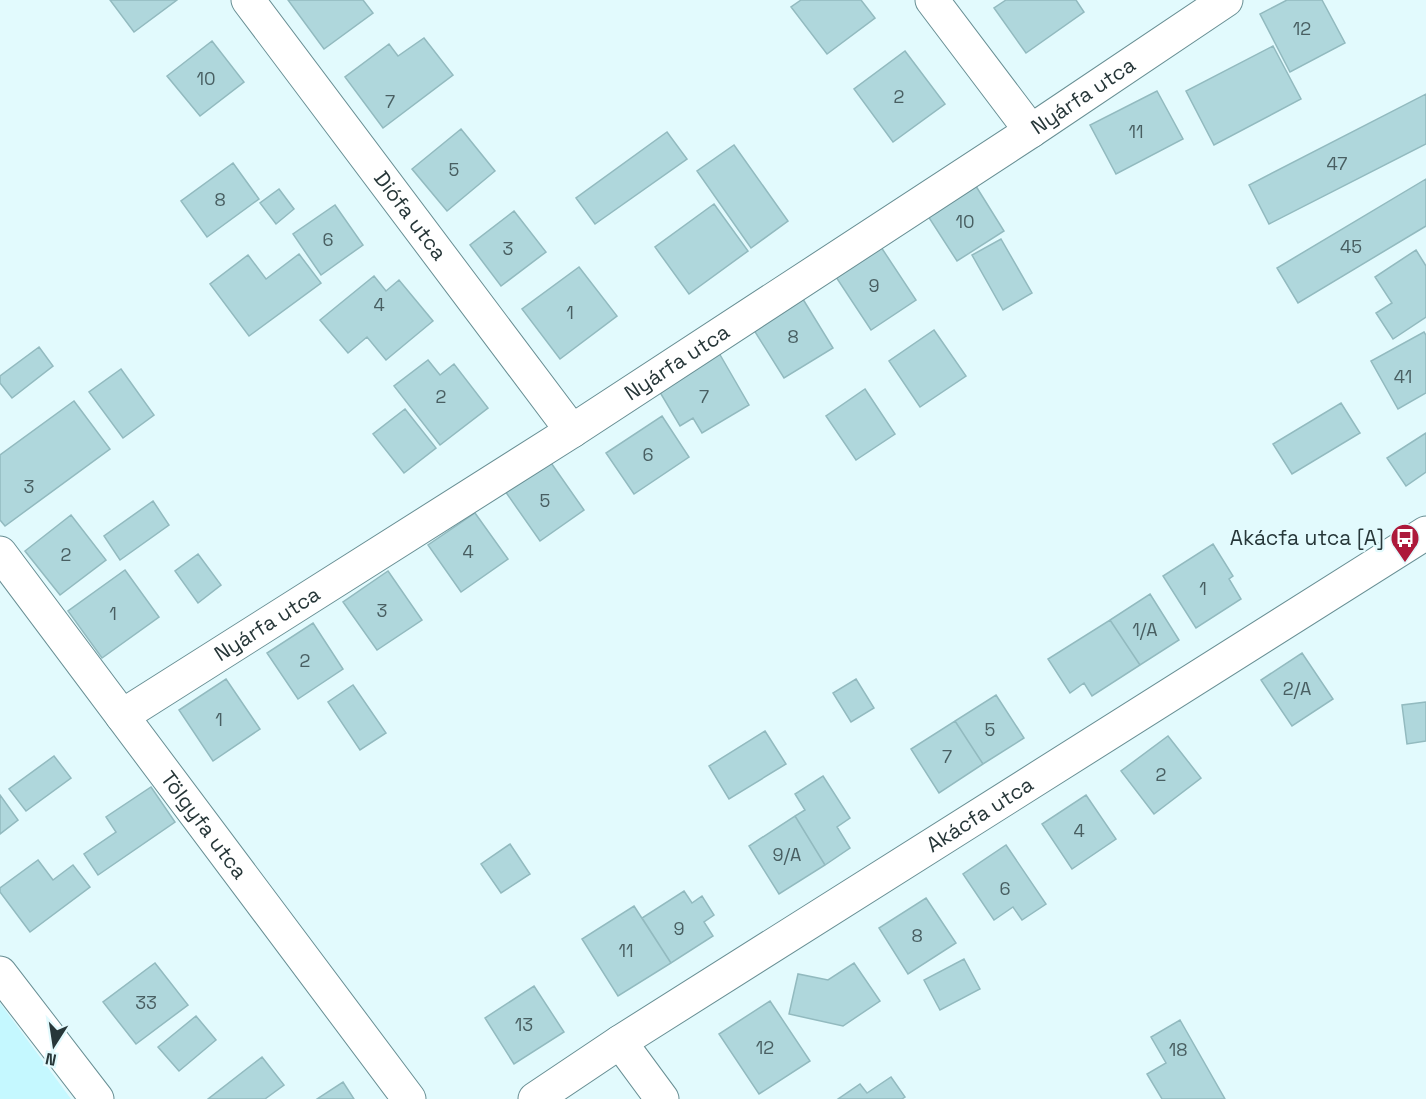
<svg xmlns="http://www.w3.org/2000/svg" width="1426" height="1099" viewBox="0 0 1426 1099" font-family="'Space Grotesk',sans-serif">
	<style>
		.built { fill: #c5f8ff }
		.building { fill: #afd7dc; stroke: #92babf; stroke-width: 1.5 }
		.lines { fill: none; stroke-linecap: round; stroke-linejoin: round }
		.minor-casing { stroke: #688f94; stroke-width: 35 }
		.minor { stroke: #fff; stroke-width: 33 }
		.labels { text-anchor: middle; stroke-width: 4.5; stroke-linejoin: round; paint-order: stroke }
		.number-label { font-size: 18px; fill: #495f62 }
		.street-label { font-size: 21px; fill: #273739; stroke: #e2fafd }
		.poi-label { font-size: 21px; fill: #273739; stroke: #e2fafd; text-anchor: end }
	</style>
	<rect width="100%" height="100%" fill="#e2fafd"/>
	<path class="built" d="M0,1003L71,1099H0Z"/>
	<path class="building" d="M110,0H177L134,32Z
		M288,0H363L373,13L324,49Z
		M801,0H861L875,18L827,54L791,7Z
		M1006,0H1076L1084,12L1026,53L994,8Z
		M1287,0H1322L1345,43L1290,72L1260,14Z
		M424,38L453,75L383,128L345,77L389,44L398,56Z
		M212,41L244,82L200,116L167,76Z
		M1273,46L1301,99L1214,145L1186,91Z
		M905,51L945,104L893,142L854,89Z
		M1157,91L1183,139L1116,174L1090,125Z
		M1426,94V144L1269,224L1249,185Z
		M461,129L495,171L447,211L412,169Z
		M667,132L687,159L595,224L576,198Z
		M734,145L788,221L751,248L697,171Z
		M233,163L259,199L207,237L181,201Z
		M1426,179V226L1298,303L1277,268Z
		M974,183L1004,231L957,261L926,213Z
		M279,189L294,209L276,224L260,203Z
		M714,204L748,251L689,294L655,247Z
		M335,205L363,245L321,275L293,234Z
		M514,211L546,252L501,286L470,245Z
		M1001,239L1032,293L1003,310L972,255Z
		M877,241L916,300L871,330L832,271Z
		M1416,250L1426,266V317L1393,339L1376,313L1392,303L1375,277Z
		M299,254L321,283L249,336L210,284L248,255L266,279Z
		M579,267L617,316L560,359L522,309Z
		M374,276L386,291L399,280L433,321L386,360L367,337L348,353L320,320Z
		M801,296L833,348L784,378L752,327Z
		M934,330L966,376L920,407L889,361Z
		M1424,332L1426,335V393L1398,409L1371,361Z
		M39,347L53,366L12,398L0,383V376Z
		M719,353L749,405L702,433L693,418L680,426L658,389Z
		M428,360L440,375L454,364L488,408L440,445L394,386Z
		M121,369L154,415L123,438L89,392Z
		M865,389L895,434L856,460L826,416Z
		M74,401L110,449L5,526L0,520V455Z
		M1341,403L1360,433L1292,474L1273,444Z
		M405,409L436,448L404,473L373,434Z
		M662,416L689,457L634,494L606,453Z
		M1426,433V472L1406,486L1387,458Z
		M549,460L584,510L540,541L505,491Z
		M153,501L169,525L120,560L104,536Z
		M475,513L508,559L461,592L428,545Z
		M71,515L106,560L60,595L25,551Z
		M1213,544L1233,576L1229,579L1241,599L1196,628L1163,576Z
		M198,554L221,585L198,603L175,571Z
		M125,570L159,617L102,658L68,611Z
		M388,571L422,620L377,650L343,602Z
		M1150,594L1179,640L1140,665L1110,620Z
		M1110,620L1140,665L1092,696L1084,683L1070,693L1048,659Z
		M313,623L343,669L298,699L267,653Z
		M1302,653L1333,699L1292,726L1261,680Z
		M226,679L260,729L213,761L179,710Z
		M856,679L874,708L851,722L833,693Z
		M353,685L386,733L360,750L328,702Z
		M996,695L1024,738L983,764L955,721Z
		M1426,702V741L1407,744L1402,705Z
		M955,721L983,764L939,793L911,749Z
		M765,731L786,764L729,799L709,766Z
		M1168,736L1201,778L1154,814L1121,771Z
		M54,756L71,778L26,811L9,789Z
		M823,776L850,818L837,827L850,848L825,865L795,816L805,810L795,794Z
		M151,787L175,822L98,875L84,854L116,832L106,817Z
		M0,795L18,820L0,834Z
		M1086,795L1116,839L1072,869L1042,824Z
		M795,816L825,865L779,894L749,846Z
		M510,844L530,874L501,893L481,864Z
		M1006,845L1046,904L1022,920L1013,907L994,920L963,874Z
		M38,860L53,880L73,865L90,887L30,932L0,892V888Z
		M684,891L692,903L702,896L714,915L704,922L713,936L671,963L642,918Z
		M926,898L956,943L908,974L879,928Z
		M634,906L671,963L618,996L582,939Z
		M964,959L980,989L940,1010L924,980Z
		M155,963L188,1005L136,1044L103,1002Z
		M854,963L880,1001L843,1026L789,1014L798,974L828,980Z
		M534,986L564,1032L514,1064L485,1018Z
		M770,1001L810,1061L759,1094L719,1034Z
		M196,1016L216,1040L179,1071L158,1047Z
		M1180,1020L1225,1099H1162L1147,1074L1166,1063L1151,1037Z
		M262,1057L284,1085L265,1099H208Z
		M891,1077L905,1097L902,1099H838L860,1084L867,1093Z
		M343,1082L354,1099H317Z"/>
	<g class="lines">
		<g class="minor-casing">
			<g id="minor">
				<path id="s1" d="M248,0L572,431"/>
				<path d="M932,0L1031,131"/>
				<path id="s2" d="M0,553L409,1099"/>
				<path id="s3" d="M122,716L572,431L1031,131L1226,0"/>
				<path d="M0,973L97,1099"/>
				<path d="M620,1042L662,1099"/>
				<path id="s4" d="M535,1099L620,1042L1426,533"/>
			</g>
		</g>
		<use href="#minor" class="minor"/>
	</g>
	<defs>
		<g id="bus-pin" transform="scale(1.5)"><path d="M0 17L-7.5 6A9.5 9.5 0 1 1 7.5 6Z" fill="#ad193b" stroke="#e2fafd"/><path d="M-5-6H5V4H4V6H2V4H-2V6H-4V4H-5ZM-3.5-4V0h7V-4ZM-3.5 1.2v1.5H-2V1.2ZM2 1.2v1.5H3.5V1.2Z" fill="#fff"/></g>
	</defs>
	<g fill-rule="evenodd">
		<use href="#bus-pin" x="1405" y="538"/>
	</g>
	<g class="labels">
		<g class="number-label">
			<text x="1302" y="35">12</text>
			<text x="206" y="85">10</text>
			<text x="899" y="103">2</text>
			<text x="390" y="108">7</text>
			<text x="1136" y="138">11</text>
			<text x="1337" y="170">47</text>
			<text x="454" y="176">5</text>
			<text x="220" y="206">8</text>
			<text x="965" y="228">10</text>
			<text x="328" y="246">6</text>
			<text x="1351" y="253">45</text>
			<text x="508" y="255">3</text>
			<text x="874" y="292">9</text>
			<text x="379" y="311">4</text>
			<text x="570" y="319">1</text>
			<text x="793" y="343">8</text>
			<text x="1403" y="383">41</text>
			<text x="441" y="403">2</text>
			<text x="704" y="403">7</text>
			<text x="648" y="461">6</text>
			<text x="29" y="493">3</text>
			<text x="545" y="507">5</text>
			<text x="468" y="558">4</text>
			<text x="66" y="561">2</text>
			<text x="1203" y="595">1</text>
			<text x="382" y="617">3</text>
			<text x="113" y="620">1</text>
			<text x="1145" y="636">1/A</text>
			<text x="305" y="667">2</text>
			<text x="1297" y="695">2/A</text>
			<text x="219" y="726">1</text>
			<text x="990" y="736">5</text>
			<text x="947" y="763">7</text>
			<text x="1161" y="781">2</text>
			<text x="1079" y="837">4</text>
			<text x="787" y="861">9/A</text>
			<text x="1005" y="895">6</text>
			<text x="679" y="935">9</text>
			<text x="917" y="942">8</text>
			<text x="626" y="957">11</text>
			<text x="146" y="1009">33</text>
			<text x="524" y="1031">13</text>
			<text x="765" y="1054">12</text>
			<text x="1178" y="1056">18</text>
		</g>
		<g class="street-label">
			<text dy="7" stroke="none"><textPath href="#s3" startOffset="1144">Nyárfa utca</textPath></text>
			<text dy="7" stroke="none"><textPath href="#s1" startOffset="270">Diófa utca</textPath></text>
			<text dy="7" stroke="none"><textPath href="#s3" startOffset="658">Nyárfa utca</textPath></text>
			<text dy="7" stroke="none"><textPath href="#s3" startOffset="172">Nyárfa utca</textPath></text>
			<text dy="7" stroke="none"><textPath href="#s4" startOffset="528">Akácfa utca</textPath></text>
			<text dy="7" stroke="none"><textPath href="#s2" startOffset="340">Tölgyfa utca</textPath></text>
		</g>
		<g class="poi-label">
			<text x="1384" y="545">Akácfa utca [A]</text>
		</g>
	</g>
	<g transform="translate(54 1045) rotate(192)" stroke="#e2fafd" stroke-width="4.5" paint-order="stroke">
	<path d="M0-4.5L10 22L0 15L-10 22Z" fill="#273739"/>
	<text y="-9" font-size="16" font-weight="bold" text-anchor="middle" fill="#273739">N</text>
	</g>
</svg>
